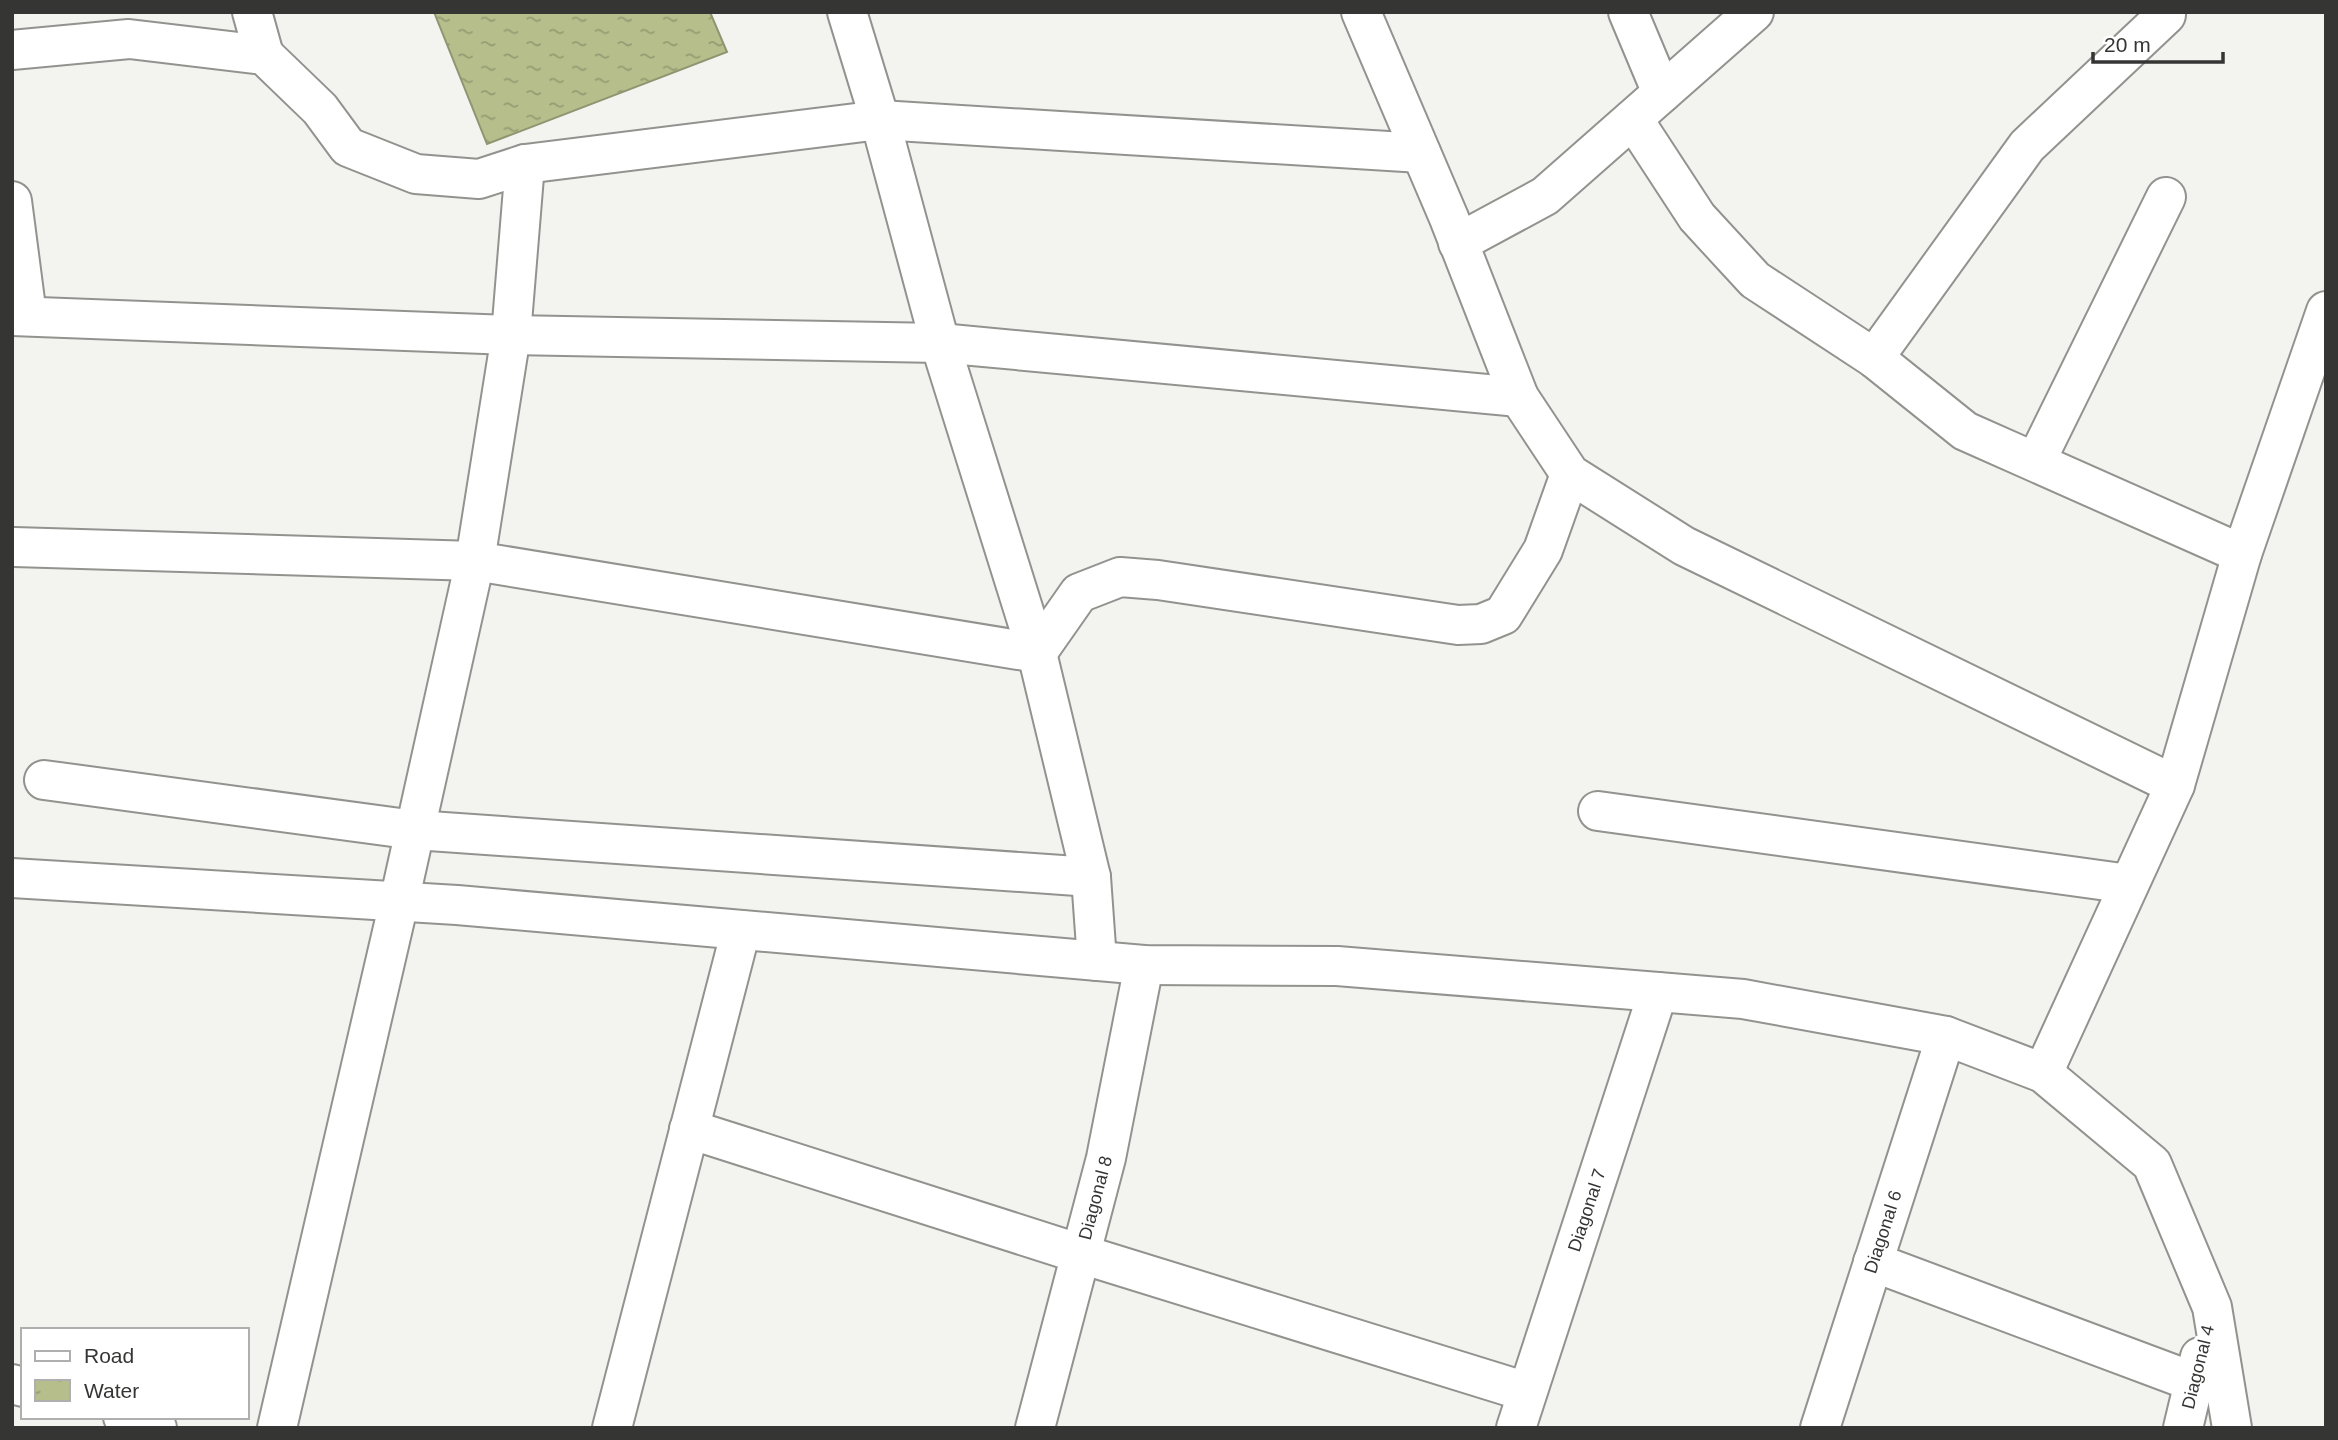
<svg xmlns="http://www.w3.org/2000/svg" width="2338" height="1440" viewBox="0 0 2338 1440" font-family="Arial,sans-serif">
	<style>
		.water { fill: url(#water-ripples); stroke: #8f9571; stroke-width: 2 }
		.lines { fill: none; stroke-linecap: round; stroke-linejoin: round }
		.street-casing { stroke: #92928e; stroke-width: 42 }
		.secondary-casing { stroke: #92928e; stroke-width: 42 }
		.street { stroke: #fff; stroke-width: 38 }
		.secondary { stroke: #fff; stroke-width: 38 }
		.labels { text-anchor: middle; stroke-width: 7; stroke-linejoin: round; paint-order: stroke }
		.street-label { font-size: 18px; fill: #353634; stroke: #fff }
	</style>
	<defs>
		<pattern id="water-ripples" width="26" height="14" patternUnits="userSpaceOnUse" patternTransform="scale(1.75)"><rect width="26" height="14" fill="#b6be8b"/><path d="M2 4q2-2 4 0t4 0M15 11q2-2 4 0t4 0" fill="none" stroke="#959b72"/></pattern>
	</defs>
	<rect width="100%" height="100%" fill="#f3f4f0"/>
	<path class="water" d="M434,12H710L727,52L487,144Z"/>
	<g class="lines">
		<g class="street-casing">
			<g id="street">
				<path d="M252,12L264,55"/>
				<path d="M847,12L880,120L940,343L1037,653L1091,877L1097,961"/>
				<path d="M1361,12L1449,218L1519,397L1570,474L1684,546L2175,785"/>
				<path d="M1628,12L1662,93"/>
				<path d="M12,50L129,39L264,55L320,109L348,147L416,174L479,179L525,164L880,120L1421,153"/>
				<path d="M1633,119L1697,217L1755,280L1874,358L1965,431L2242,554"/>
				<path d="M12,201L27,316"/>
				<path d="M1458,243L1545,196L1754,12"/>
				<path d="M12,316L511,335L940,343L1519,397"/>
				<path d="M1874,358L2027,146L2166,15L2163,12"/>
				<path d="M2036,461L2166,197"/>
				<path d="M14,547L475,561L1037,653L1079,593L1120,577L1158,580L1458,625L1481,624L1503,615L1543,550L1570,474"/>
				<path d="M44,780L415,830L1091,877"/>
				<path d="M1598,811L2129,884"/>
				<path d="M2043,1073L2175,785L2242,554L2326,311"/>
				<path d="M689,1129L1081,1254L1527,1392"/>
				<path d="M1873,1262L2194,1382"/>
				<path d="M12,1384L23,1387"/>
				<path d="M123,1417L157,1428"/>
				<path d="M277,1428L399,902L475,561L511,335L525,164"/>
				<path d="M612,1428L741,930"/>
				<path id="s1" d="M1035,1428L1106,1158L1144,965"/>
				<path id="s2" d="M1516,1428L1658,992"/>
				<path id="s3" d="M1820,1428L1946,1036"/>
				<path d="M2183,1428L2200,1357"/>
			</g>
		</g>
		<g class="secondary-casing">
			<path id="secondary" d="M12,878L457,905L1144,965L1337,966L1658,992L1743,999L1946,1036L2043,1073L2152,1164L2212,1307L2232,1428"/>
		</g>
		<use href="#street" class="street"/>
		<use href="#secondary" class="secondary"/>
	</g>
	<g class="labels">
		<g class="street-label">
			<text dy="6" stroke="none"><textPath href="#s1" startOffset="238">Diagonal 8</textPath></text>
			<text dy="6" stroke="none"><textPath href="#s2" startOffset="229">Diagonal 7</textPath></text>
			<text dy="6" stroke="none"><textPath href="#s3" startOffset="206">Diagonal 6</textPath></text>
			<text transform="translate(2198 1367) rotate(-76)" y="6">Diagonal 4</text>
		</g>
	</g>
	<rect width="2338" height="1440" fill="none" stroke="#353634" stroke-width="28"/>
	<rect x="21" y="1328" width="228" height="91" fill="#ffffff" stroke="#aeafae" stroke-width="2"/>
	<rect x="35" y="1351" width="35" height="10" fill="#ffffff" stroke="#aeafae" stroke-width="2"/>
	<text x="84" y="1363" font-size="21" fill="#353634">Road</text>
	<rect x="35" y="1380" width="35" height="21" fill="url(#water-ripples)" stroke="#aeafae" stroke-width="2"/>
	<text x="84" y="1398" font-size="21" fill="#353634">Water</text>
	<path d="M2093 52v10h130v-10" fill="none" stroke="#353634" stroke-width="3.5"/>
	<text x="2104" y="52" font-size="21" fill="#353634" stroke="#ffffff" stroke-width="5" paint-order="stroke">20 m</text>
</svg>
